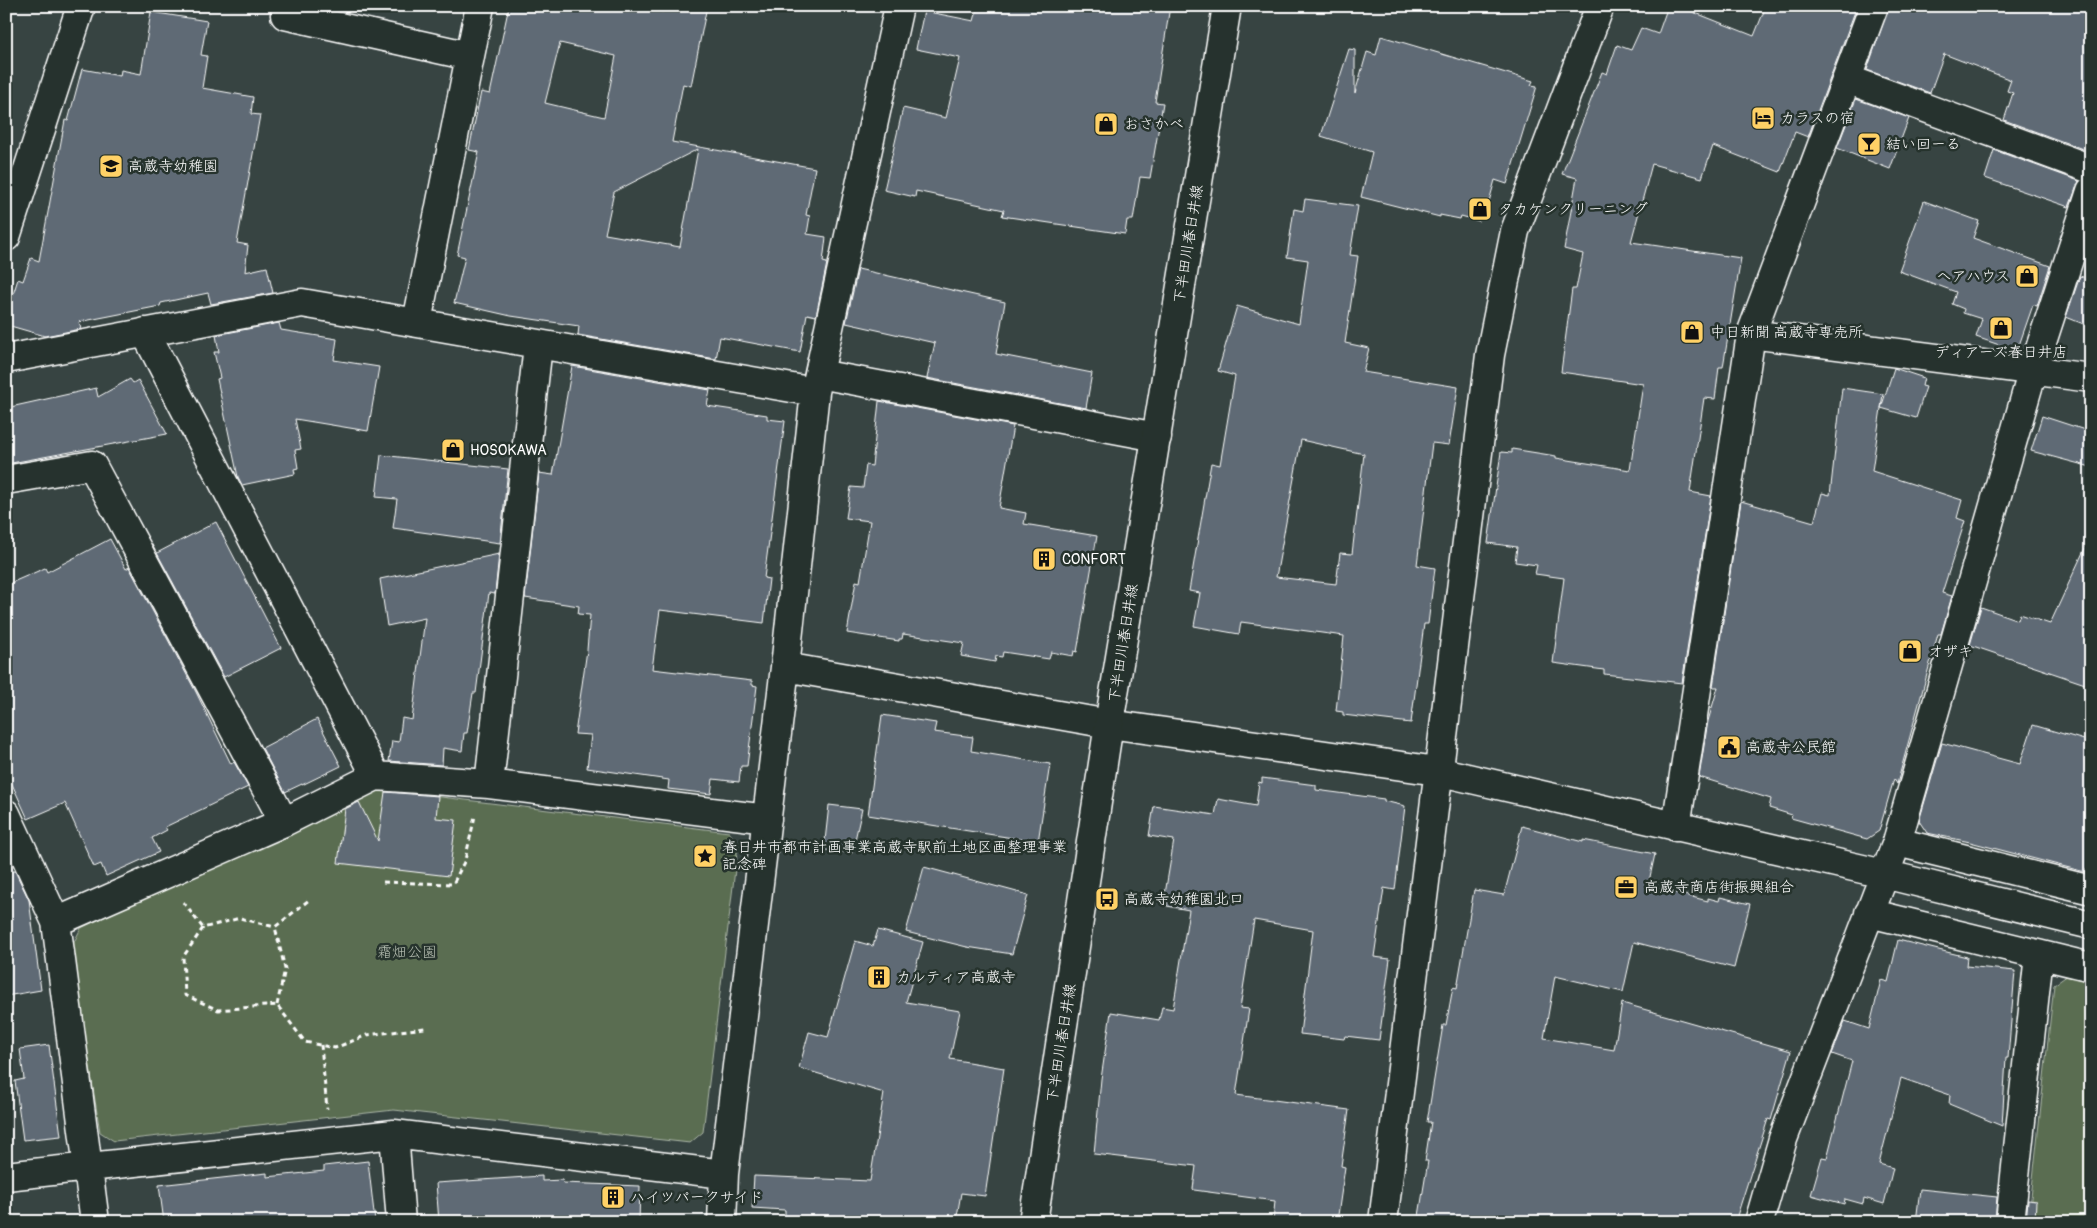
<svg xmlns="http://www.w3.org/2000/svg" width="2097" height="1228" viewBox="0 0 2097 1228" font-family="Pangolin,'Klee One',sans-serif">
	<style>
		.green { fill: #5a6d51; stroke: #acb6a8 }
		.building { fill: #5e6a74; stroke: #fff; fill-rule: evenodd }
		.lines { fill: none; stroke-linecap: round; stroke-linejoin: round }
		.minor-casing { stroke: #fff; stroke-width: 31 }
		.major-casing { stroke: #fff; stroke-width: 31 }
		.path { stroke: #fff; stroke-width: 3; stroke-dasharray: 5 4; stroke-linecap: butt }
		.minor { stroke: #26332d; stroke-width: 28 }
		.major { stroke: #26332d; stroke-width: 28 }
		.labels { text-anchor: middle; stroke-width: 5; stroke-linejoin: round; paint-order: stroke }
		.poi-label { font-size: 15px; fill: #fff; stroke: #26332d; text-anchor: start }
		.street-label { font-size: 15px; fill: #fff; stroke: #26332d }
		.park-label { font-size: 15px; fill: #b5bdb1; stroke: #26332d }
	</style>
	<rect width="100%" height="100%" fill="#374442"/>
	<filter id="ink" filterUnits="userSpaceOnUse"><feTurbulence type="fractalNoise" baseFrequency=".02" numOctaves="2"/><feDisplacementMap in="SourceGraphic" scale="10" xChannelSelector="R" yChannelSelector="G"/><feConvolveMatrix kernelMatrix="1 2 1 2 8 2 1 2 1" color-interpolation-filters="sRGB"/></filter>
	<g filter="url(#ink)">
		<path class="green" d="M375,789L729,832L738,845L703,1132L690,1143L394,1110L114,1141L100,1132L71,948L81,928Z
			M2068,975L2091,981V1222H2041L2030,1207L2054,985Z"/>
		<path class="building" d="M509,6H636L663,12L664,6H707L691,86L683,84L672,142L815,168L806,215L810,216L807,234L826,237L823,262L827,263L816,316L807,314L800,352L720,337L716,359L578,335L579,326L511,316L454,303L465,257L457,255L479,152L469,150L481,92L490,94ZM560,43L616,56L604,117L545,103ZM698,149L680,247L605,234L614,192Z
			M978,6H1170L1155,102L1163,103L1150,178L1140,177L1133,220H1127L1125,234L1002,216L1004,210L916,191L915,197L884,190L903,108L946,118L960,58L916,49L924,11L974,21Z
			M1668,6H1678L1754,36L1766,6H1857L1808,137L1795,132L1780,172L1713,146L1702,178L1652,164L1631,242L1741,258L1723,367H1719L1715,399L1704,398L1690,492L1711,496L1682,683L1604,674V670L1553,663L1564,578L1535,574L1537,565L1515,562L1517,547L1488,543L1501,452L1512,453V449L1556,456V458L1630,470L1643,384L1561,372L1572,289H1576L1583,254L1564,249L1577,178L1562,174L1602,72L1607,74L1617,45L1631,50L1641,28L1658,34Z
			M1889,6H2091V152L2004,120L2013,93L2007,91L2011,80L1944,54L1930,93L1867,70Z
			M151,12L207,21L201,55L207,56L202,88L253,97L251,114L260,115L237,243L248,245L245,272L267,267L273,293L211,304L208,293L161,303L160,306L79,322L81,329L45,336L7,325L11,311L8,310L18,279L23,281L31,258L39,261L65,120L68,121L82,69L120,76L121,70L141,74Z
			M1381,36L1533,81L1531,85L1537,86L1507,184L1495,180L1485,216L1481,215L1479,221L1461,216L1460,219L1440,215V217L1361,197L1372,152L1321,136L1349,49L1355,50V93L1367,52L1376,55Z
			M1856,99L1909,118L1890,169L1837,148Z
			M1994,150L2079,181L2069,207L1985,178Z
			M1305,199L1358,206L1350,255L1358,256L1345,343L1369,348L1363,372L1458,387L1449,445L1432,443L1417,565L1435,568L1428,624H1424L1411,723L1343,715V712L1336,711L1344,636L1241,622L1239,634L1194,626L1200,593L1189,591L1211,463L1220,465L1235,376L1218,371L1237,306L1299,324L1308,260L1287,257L1294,209L1303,211ZM1301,440L1364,454L1352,554L1340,553L1336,584L1276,577Z
			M1924,201L1979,221L1973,238L2050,266L2037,306L2033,305L2017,351L1976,337L1982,319L1963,313L1964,309L1952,304L1956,292L1899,271Z
			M858,269L1005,302L996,354L1092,373L1086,408L927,378L935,343L846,323Z
			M2080,276L2091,280V327L2066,317Z
			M279,323L281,330L337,339L334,360L379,367L368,431L295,419L301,449L295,450L298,468L294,469L295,474L242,485L238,477L217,379L220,378L214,352H219L216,335Z
			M572,366L710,390L707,406L767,415V419L785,421L764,578L769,579L764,623L660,610L652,669L752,681V685L757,686L747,766H741L739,782L713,779L711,794L668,789L669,780L587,768L591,735L575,734L587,650L590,615L578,614L579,606L525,598L539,473L553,475Z
			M1894,368L1924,378L1922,386L1926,387L1916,418L1881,408Z
			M130,379L133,383L138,380L167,434L6,464V408L96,388L98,397Z
			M1842,388L1883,394L1872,471L1962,500L1957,518L1965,521L1942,593L1952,596L1941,634H1938L1897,784L1894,779L1879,831L1867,839L1791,818L1792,815L1769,808L1771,799L1699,777L1708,721L1718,687H1713L1741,501L1814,522L1822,493L1830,495Z
			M879,401L1013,426L999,508L1026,513L1024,524L1097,536L1077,652L1074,651L1073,656L1051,652L1049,659L1003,652L1002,657L996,656L995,662L961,656L964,643L903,634L902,639H899V641L847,633L856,581L860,582L870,521L846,518L851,487L863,488L866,465L872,466Z
			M2042,416L2091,432V467L2031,451Z
			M381,455L508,469L500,543L393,528L397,499L376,497Z
			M216,522L281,648L224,677L157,553Z
			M2091,535V686L1970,645L1981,607L2018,620L2020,614L2050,624Z
			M110,539L126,569L129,567L196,692L231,764L234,762L248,787L165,827L167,830L152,838L159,852L106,876L101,864L94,867L65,803L28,819L6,771V585L45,568L47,572Z
			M499,554L495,594L489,593L476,693H473L467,733H464L462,751L443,748L442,765L389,761L392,741L399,742L402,718L412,720L425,618L387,626L380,579Z
			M882,715L936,723L934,732L973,737L971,751L1050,764L1038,842L868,815Z
			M317,719L341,766L302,785V784L285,792L262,748Z
			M2033,725L2091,742V870L2086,869L2085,872L1970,842L1927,833L1919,821L1942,743L2020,764Z
			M1262,778L1316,785V790L1384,799V801L1405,806L1395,890L1384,888L1374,957L1390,959L1379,1040L1345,1036L1344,1039L1300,1034L1313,930L1254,920L1240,1008L1249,1009L1236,1095L1349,1110L1341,1166L1345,1167L1337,1222H1273L1275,1201L1194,1190L1193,1189L1196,1166L1094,1154L1101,1079L1111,1012L1159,1020L1162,1007L1173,1009L1189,910L1167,906L1168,900H1164L1174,840L1149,836L1154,806L1215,815L1218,799L1256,806L1259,782L1262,783Z
			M385,792L438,796L436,818L456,820L449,876L338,863L345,809L359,802L378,841Z
			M829,805L862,809L852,853L824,850Z
			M1522,826L1583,842V840L1655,854L1648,886L1708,901V898L1719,901L1720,897L1750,904L1734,968L1634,942L1623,992L1555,976L1544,1038L1614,1050L1622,1003L1791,1051L1771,1120L1768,1119L1735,1222H1418L1428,1161H1425L1431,1122H1427L1443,1025H1446L1453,987L1457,988L1474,890L1504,895Z
			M924,867L1028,895L1012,954L967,947L906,932Z
			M6,871H15L29,900L41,990L6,996Z
			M878,930L923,942L906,1002L960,1011L950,1059L1004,1068L985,1196L961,1193L956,1222H785V1210L752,1208L754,1176L870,1181L884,1093L799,1068L809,1032L828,1037L855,941L873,946Z
			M1898,940L1967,957L1966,966L2015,971L2008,1058H2006L2002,1126L1949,1104L1950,1095L1901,1078L1879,1164L1893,1168L1884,1204L1864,1198L1863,1204L1845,1199L1844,1204L1811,1195L1822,1157L1827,1158L1852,1061L1832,1054L1845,1021L1869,1029L1881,980L1888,982Z
			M49,1045L61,1136L23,1140L15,1081L24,1079L20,1049Z
			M368,1161L375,1222H164L159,1185L267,1173V1177L324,1171V1166Z
			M542,1176V1181L562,1180L563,1183L640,1186L639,1222H439L436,1183Z
			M1920,1189L1997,1197L1995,1222H1916Z
			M2028,1200L2036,1201L2035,1222H2026Z"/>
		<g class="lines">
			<g class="minor-casing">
				<path id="minor" d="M287,6L285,15L470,56
					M1847,79L2091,169
					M6,237L81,6
					M417,322L480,6
					M145,332L376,776
					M1751,334L2091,378
					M6,359L302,303L815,392
					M819,374L1157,437
					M6,480L92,465L284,822
					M785,667L1109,724L1437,771L1884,874L2091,925
					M489,784L538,345
					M6,814L56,922L95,1222
					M1676,827L1751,334L1874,6
					M1897,842L2091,890
					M1869,913L2091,967
					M56,922L284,822L376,776L489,784L767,819
					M394,1134L401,1222
					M6,1176L394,1134L724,1174
					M722,1222L724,1174L785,667L815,392L899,6
					M1383,1222L1490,355L1515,231L1600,6
					M1759,1222L1783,1139L1897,842L2033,370L2091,191
					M2010,1222L2039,955"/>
			</g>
			<g class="major-casing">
				<path id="major" d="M1033,1222L1109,724L1227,6"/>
			</g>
			<path class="path" d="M383,882L453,884L465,860L475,816
				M183,902L203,928L240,918L275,927
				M203,928L183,957L185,995L218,1010L277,1005L305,1042L335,1048L367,1035L425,1028
				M277,1005L285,969L275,927L309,900
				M321,1045L327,1109"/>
			<use href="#minor" class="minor"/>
			<use href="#major" class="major"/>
		</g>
	</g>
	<defs>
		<g id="hotel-square" transform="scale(1.25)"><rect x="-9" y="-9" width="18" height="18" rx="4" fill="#ffd166" stroke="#26332d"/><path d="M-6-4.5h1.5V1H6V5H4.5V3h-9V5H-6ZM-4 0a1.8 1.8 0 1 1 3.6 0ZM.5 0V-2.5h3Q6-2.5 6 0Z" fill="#111"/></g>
		<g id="shop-square" transform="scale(1.25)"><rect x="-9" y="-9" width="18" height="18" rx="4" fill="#ffd166" stroke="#26332d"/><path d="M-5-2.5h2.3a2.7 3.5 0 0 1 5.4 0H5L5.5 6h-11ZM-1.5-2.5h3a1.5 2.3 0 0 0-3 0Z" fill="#111"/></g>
		<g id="bar-square" transform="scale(1.25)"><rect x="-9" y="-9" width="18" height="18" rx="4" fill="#ffd166" stroke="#26332d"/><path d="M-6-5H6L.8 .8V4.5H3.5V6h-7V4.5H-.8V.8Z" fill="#111"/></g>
		<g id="school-square" transform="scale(1.25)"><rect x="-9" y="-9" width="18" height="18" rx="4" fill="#ffd166" stroke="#26332d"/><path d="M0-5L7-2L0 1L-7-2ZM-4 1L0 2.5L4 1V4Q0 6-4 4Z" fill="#111"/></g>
		<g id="building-square" transform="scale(1.25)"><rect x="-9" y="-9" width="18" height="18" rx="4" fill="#ffd166" stroke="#26332d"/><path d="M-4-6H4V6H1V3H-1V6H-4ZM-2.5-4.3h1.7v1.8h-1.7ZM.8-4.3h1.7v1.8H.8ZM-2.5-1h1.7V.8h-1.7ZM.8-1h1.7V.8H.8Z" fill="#111"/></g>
		<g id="civic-square" transform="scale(1.25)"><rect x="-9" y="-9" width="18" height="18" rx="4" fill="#ffd166" stroke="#26332d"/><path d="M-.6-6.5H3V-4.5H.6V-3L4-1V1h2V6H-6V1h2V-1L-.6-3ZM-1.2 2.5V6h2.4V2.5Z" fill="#111"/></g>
		<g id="sight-square" transform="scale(1.25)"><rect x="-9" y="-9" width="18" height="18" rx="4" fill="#ffd166" stroke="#26332d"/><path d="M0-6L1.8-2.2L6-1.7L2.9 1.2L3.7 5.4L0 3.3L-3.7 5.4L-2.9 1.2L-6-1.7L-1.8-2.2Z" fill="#111"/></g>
		<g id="office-square" transform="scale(1.25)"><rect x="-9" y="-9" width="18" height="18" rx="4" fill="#ffd166" stroke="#26332d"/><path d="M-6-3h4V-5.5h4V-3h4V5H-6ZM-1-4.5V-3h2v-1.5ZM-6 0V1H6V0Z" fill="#111"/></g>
		<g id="bus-square" transform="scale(1.25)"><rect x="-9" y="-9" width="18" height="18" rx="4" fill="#ffd166" stroke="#26332d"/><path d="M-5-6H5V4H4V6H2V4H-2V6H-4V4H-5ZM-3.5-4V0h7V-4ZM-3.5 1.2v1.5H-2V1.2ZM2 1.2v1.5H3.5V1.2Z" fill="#111"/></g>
	</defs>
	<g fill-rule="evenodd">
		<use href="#hotel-square" x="1763" y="118"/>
		<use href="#shop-square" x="1106" y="124"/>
		<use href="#bar-square" x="1869" y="144"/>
		<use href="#school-square" x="111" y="166"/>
		<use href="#shop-square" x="1480" y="209"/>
		<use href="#shop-square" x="2027" y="276"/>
		<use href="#shop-square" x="2001" y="328"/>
		<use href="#shop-square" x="1692" y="332"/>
		<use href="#shop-square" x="453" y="450"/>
		<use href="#building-square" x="1044" y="559"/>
		<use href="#shop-square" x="1910" y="651"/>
		<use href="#civic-square" x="1729" y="747"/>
		<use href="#sight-square" x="705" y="856"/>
		<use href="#office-square" x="1626" y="887"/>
		<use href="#bus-square" x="1107" y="899"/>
		<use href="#building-square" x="879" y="977"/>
		<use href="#building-square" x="613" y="1197"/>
	</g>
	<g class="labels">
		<g class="poi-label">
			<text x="1780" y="123">カラスの宿</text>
			<text x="1124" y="129">おさかべ</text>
			<text x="1886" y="149">結い回ーる</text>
			<text x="128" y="171">高蔵寺幼稚園</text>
			<text x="1498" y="214">タカケンクリーニング</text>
			<text x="2010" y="281" text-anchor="end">ヘアハウス</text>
			<text x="1710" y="337">中日新聞 高蔵寺専売所</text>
			<text x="2001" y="357" text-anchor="middle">ディアーズ春日井店</text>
			<text x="470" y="455">HOSOKAWA</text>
			<text x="1062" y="564">CONFORT</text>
			<text x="1928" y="656">オザキ</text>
			<text x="1746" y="752">高蔵寺公民館</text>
			<text x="722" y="852">春日井市都市計画事業高蔵寺駅前土地区画整理事業<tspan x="722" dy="17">記念碑</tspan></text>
			<text x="1644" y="892">高蔵寺商店街振興組合</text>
			<text x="1124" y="904">高蔵寺幼稚園北口</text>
			<text x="896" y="982">カルティア高蔵寺</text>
			<text x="630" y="1202">ハイツパークサイド</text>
		</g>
		<g class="street-label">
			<text transform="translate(1188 244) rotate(-81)" y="5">下半田川春日井線</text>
			<text transform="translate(1123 643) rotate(-81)" y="5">下半田川春日井線</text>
			<text transform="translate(1061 1043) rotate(-81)" y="5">下半田川春日井線</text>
		</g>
		<g class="park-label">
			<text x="407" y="957">霜畑公園</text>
		</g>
	</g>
	<rect width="2097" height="1228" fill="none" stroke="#26332d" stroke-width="25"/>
	<rect x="12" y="12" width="2072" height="1203" fill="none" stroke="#fff" stroke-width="2" filter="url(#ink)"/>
</svg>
